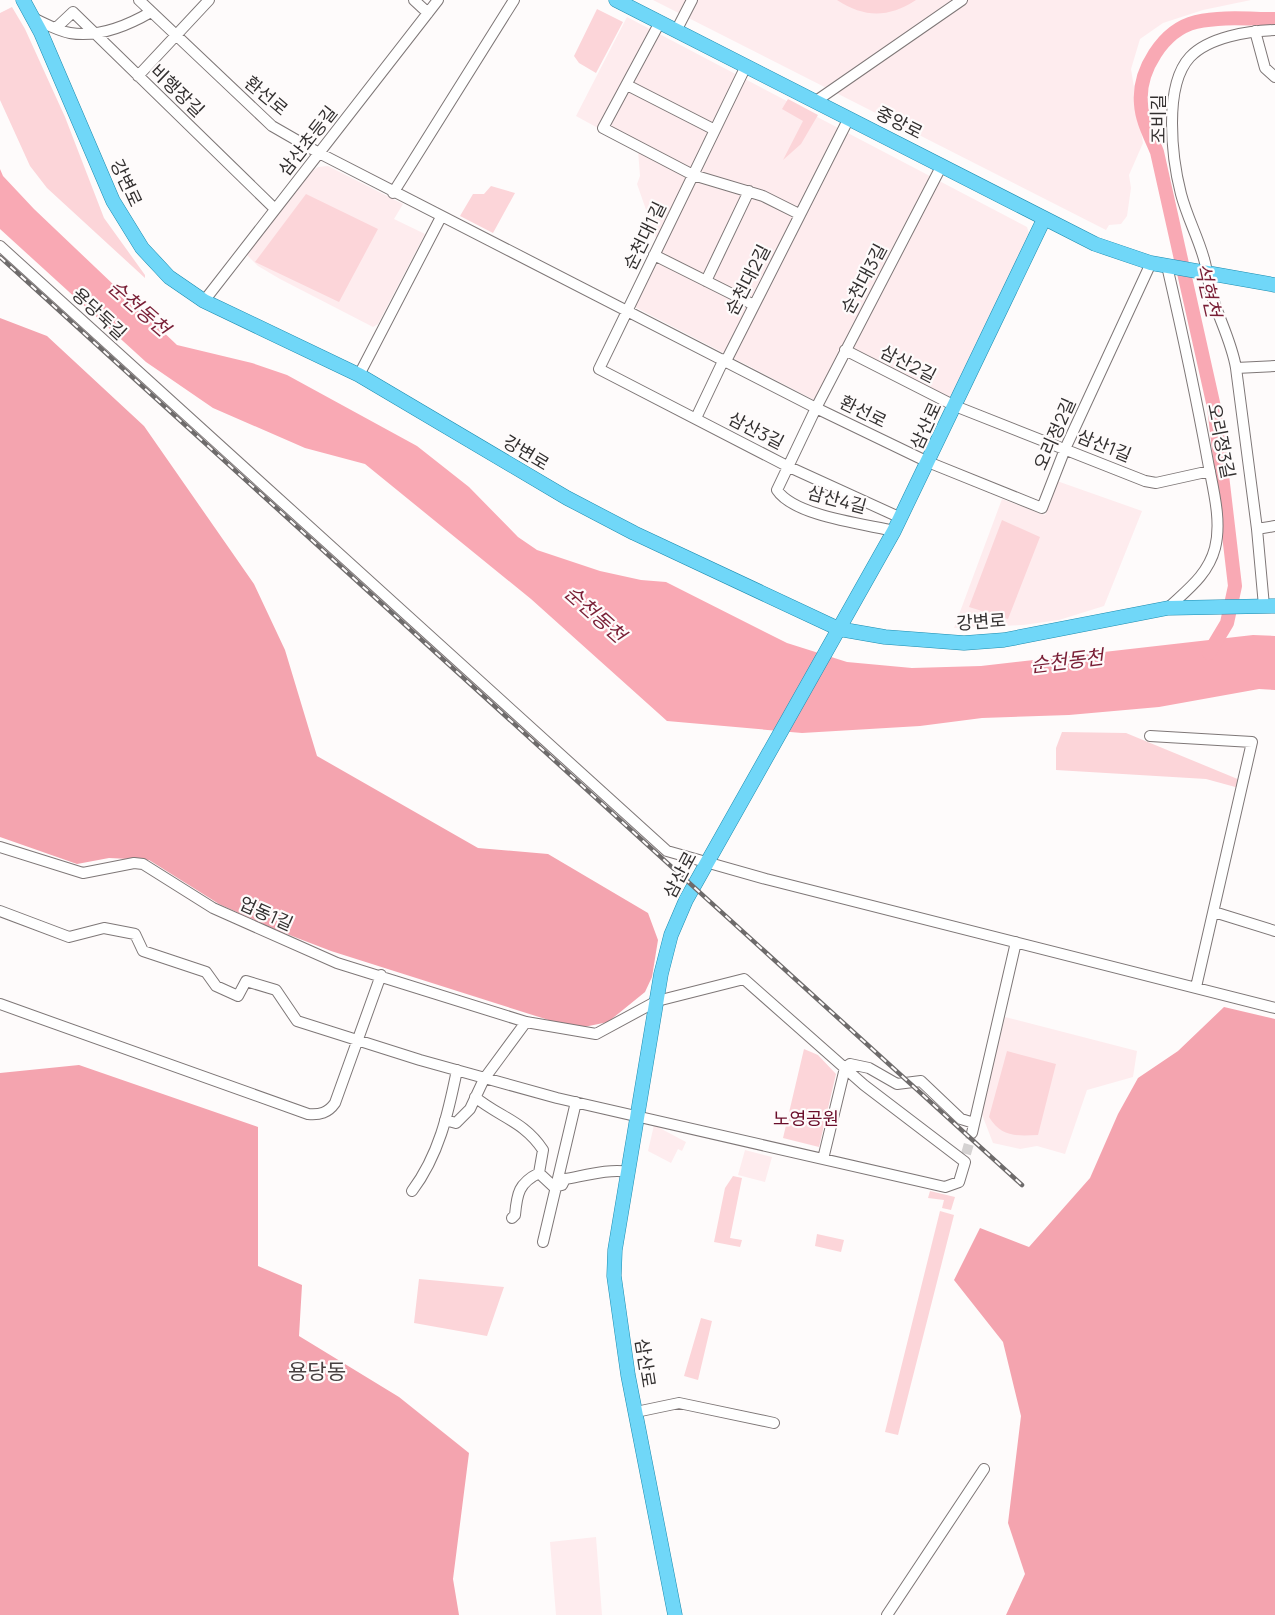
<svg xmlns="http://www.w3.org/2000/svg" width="1275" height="1615" viewBox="0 0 1275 1615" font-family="Manrope,'Noto Sans KR',sans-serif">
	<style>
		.built { fill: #feecee }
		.green { fill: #fcd5d9 }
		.forest { fill: #f4a4af }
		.water { fill: #f9a9b4 }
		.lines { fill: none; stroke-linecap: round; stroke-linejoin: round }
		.river { stroke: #f9a9b4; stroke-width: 14 }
		.minor-tunnel { stroke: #d5d2d2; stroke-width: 10; stroke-dasharray: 10 5; stroke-linecap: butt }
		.minor-casing { stroke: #7e7777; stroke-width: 12 }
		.major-casing { stroke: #1d8caf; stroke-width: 15 }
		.minor { stroke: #fff; stroke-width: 10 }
		.major { stroke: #70d7f8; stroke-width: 14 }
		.rail-casing { stroke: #6e6b6b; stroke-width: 4.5 }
		.rail { stroke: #fefbfb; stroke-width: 2; stroke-dasharray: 7; stroke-linecap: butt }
		.labels { text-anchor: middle; stroke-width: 4.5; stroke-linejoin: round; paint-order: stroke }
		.street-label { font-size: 18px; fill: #333030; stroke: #fefbfb }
		.park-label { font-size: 18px; fill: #6a0d2a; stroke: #fefbfb }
		.water-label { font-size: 20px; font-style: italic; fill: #791e35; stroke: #fefbfb }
		.quarter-label { font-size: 21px; fill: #474041; stroke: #fefbfb }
	</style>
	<rect width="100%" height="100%" fill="#fefbfb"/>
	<path class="built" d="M653,0H1251L1203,10L1163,23L1140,39L1131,69L1143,143L1129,175L1131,188L1127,216L1121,224L1109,225L1106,230Z
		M627,17L1027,227L1030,236L948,403L845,350L818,402L629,304L657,241L637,184L640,176L638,150L576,116Z
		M328,166L403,204L394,219L425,234L378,324L373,327L280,279L258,266L246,254L311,172L318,167Z
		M1057,481L1142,511L1104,606L1059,620L1023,625L954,628L1002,499L1045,515Z
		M1005,1017L1137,1051L1133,1077L1087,1090L1065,1154L1037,1146L1020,1149L993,1143L981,1112Z
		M654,1125L686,1142L682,1151L678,1149L671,1163L648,1151Z
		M745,1150L772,1157L765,1182L738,1175Z
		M596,1537L602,1615H556L550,1542Z"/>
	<path class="green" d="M837,0H916C888,18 865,18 837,0Z
		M12,7L25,29L65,117L104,218L145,275V278L47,188L30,166L0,100V13Z
		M597,9L623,22L596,73L579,63L574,56Z
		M788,99L818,115L801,144L783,160L803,121L782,109Z
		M491,186L515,193L493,233L460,216L473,194H484Z
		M306,194L378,229L339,302L255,262Z
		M1002,520L1040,537L1008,619L969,607Z
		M1062,732L1126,733L1240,780L1239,788L1206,779L1056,770V748Z
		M804,1049L818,1055L836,1074L819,1147L783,1138Z
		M1007,1051L1056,1064L1038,1135C1016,1136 1001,1137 989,1117Z
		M733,1176L742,1178L730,1238L742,1240L740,1247L714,1242L725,1188Z
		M930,1191L955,1197L951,1210L942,1208L944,1200L928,1198Z
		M940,1211L954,1215L898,1435L885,1432Z
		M817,1234L844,1240L841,1252L815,1246Z
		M419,1279L504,1287L487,1336L414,1323Z
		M701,1318L712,1321L698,1380L684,1376Z"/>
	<path class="forest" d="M0,318L47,336L144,426L254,584L285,650L317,756L478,848L548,854L648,913L658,940L652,977L645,992L608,1022L584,1027L558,1023L331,951L279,931L219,904L149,860L109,858L77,864L0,837Z
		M1224,1007L1275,1019V1615H1006L1025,1574L1008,1523L1021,1416L1003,1342L954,1280L980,1228L1029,1247L1090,1178L1118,1114L1138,1078L1178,1051Z
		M79,1065L258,1127V1266L302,1285L299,1336L399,1397L469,1453L453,1579L459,1615H0V1073Z"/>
	<path class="water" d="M0,169L3,176L34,209L177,345L252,363L287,375L417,446L469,487L518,537L537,550L600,571L641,580L666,582L787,643L847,662L912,668L981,666L1253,635L1275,636V690L1259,689L1159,707L1069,715L982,718L920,726L802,733L667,721L531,599L365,464L305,448L213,408L146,362L0,229Z"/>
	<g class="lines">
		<path class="river" d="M1209,653L1227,623L1235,586L1214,407L1157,152C1151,137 1142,121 1141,104C1138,71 1163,30 1196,22C1222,16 1249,19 1275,19"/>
		<path class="minor-tunnel" d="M966,1154L972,1133"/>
		<g class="minor-casing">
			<path id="minor" d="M139,0L272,126L319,153L816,408L928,462L1042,508L1065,449L1151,263
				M414,0L428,13
				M35,19C46,24 58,31 70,33C99,38 127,26 151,12
				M660,22L603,128L693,175L763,196L799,214
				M56,28L73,12L275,209
				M676,31L692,0
				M1255,31L1265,68L1275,77
				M746,66L599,369L787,466L901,518
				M138,76L209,0
				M627,85L715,130
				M816,101L962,0
				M393,193L514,0
				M0,246L667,851L766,879L1275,1008
				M654,255L754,305
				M1167,266C1182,331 1196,396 1208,462C1213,489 1222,521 1215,548C1208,575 1187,590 1168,608
				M706,281L749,191
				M204,301L438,0
				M845,350L955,406L1145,481L1156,483L1210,471
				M726,361L849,118
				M1236,368L1275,366
				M359,375L441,217
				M696,418L724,359
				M1257,529L1275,526
				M894,531C864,524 794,516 777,490L816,408L942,165
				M1264,606L1257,529L1236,368C1232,344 1221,323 1213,299C1208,286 1208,272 1204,259C1198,237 1187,217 1181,194C1172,159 1163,86 1190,57C1209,37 1248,31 1275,30
				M1150,736L1252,742L1196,987
				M0,847L83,873L134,863L143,864L213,908L337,963L526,1022L596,1034L657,1001L744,979L864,1085L965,1162L959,1182L945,1187L557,1098L420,1060L297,1021L276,990L246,981L238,996L216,986L206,972L143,951L135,934L104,928L69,937L0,911
				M1214,912L1275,931
				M0,1004L308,1114C320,1115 328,1113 335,1103L381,975
				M475,1097C499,1117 524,1121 543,1150L539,1173
				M445,1120L456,1123L470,1109L484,1079L526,1022
				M972,1133L1016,942
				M823,1159L845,1068L850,1064L869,1068L897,1084L921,1081L961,1119L974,1123
				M412,1191C439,1155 448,1114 457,1070
				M512,1218L515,1215C517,1193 519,1183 539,1173L554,1187L562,1185L565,1179C583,1176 611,1168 628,1172
				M543,1242L576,1102
				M636,1412L679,1403L774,1423
				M887,1615L984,1469"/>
		</g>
		<g class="major-casing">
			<path id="major" d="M23,0L41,33L113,201L142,248L169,277L204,301L359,375L567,498L634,533L839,629L885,637L964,643L1004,640L1168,608L1275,606
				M616,0L1095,244L1151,263L1275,285
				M675,1615L628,1375L614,1276L615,1250L661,974L671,935L686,900L894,531L1044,219"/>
		</g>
		<use href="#minor" class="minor"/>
		<use href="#major" class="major"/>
		<g class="rail-casing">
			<path id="rail" d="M0,257L1022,1185"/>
		</g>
		<use href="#rail" class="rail"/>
	</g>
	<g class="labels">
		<g class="street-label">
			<text transform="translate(177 91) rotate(44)" y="6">비행장길</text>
			<text transform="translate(266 96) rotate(40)" y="6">환선로</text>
			<text transform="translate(1159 119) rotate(-90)" y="6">조비길</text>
			<text transform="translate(899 123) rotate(27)" y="6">중앙로</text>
			<text transform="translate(308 141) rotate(-52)" y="6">삼산초등길</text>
			<text transform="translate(126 183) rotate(65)" y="6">강변로</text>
			<text transform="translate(645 236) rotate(-64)" y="6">순천대1길</text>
			<text transform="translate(864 279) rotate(-62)" y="6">순천대3길</text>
			<text transform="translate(748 280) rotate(-63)" y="6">순천대2길</text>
			<text transform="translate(99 314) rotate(43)" y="6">용당둑길</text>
			<text transform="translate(908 364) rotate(27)" y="6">삼산2길</text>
			<text transform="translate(863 412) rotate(26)" y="6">환선로</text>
			<text transform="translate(926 426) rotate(-65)" y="6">삼산로</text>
			<text transform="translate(756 431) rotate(27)" y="6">삼산3길</text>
			<text transform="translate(1055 434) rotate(-66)" y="6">오리정2길</text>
			<text transform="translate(1221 441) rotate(79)" y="6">오리정3길</text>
			<text transform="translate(1104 446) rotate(22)" y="6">삼산1길</text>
			<text transform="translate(526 453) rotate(31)" y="6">강변로</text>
			<text transform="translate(837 500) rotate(15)" y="6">삼산4길</text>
			<text transform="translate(981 622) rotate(-4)" y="6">강변로</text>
			<text transform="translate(680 875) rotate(-62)" y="6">삼산로</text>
			<text transform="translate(266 914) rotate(24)" y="6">업동1길</text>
			<text transform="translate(645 1363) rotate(81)" y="6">삼산로</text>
		</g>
		<g class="park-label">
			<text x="806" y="1125">노영공원</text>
		</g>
		<g class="water-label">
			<text transform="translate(1208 290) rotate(77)" y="7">석현천</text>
			<text transform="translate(139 308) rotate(41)" y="7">순천동천</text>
			<text transform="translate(595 614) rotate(42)" y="7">순천동천</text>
			<text transform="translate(1067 661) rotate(-7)" y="7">순천동천</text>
		</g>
		<g class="quarter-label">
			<text x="317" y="1379">용당동</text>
		</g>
	</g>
</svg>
